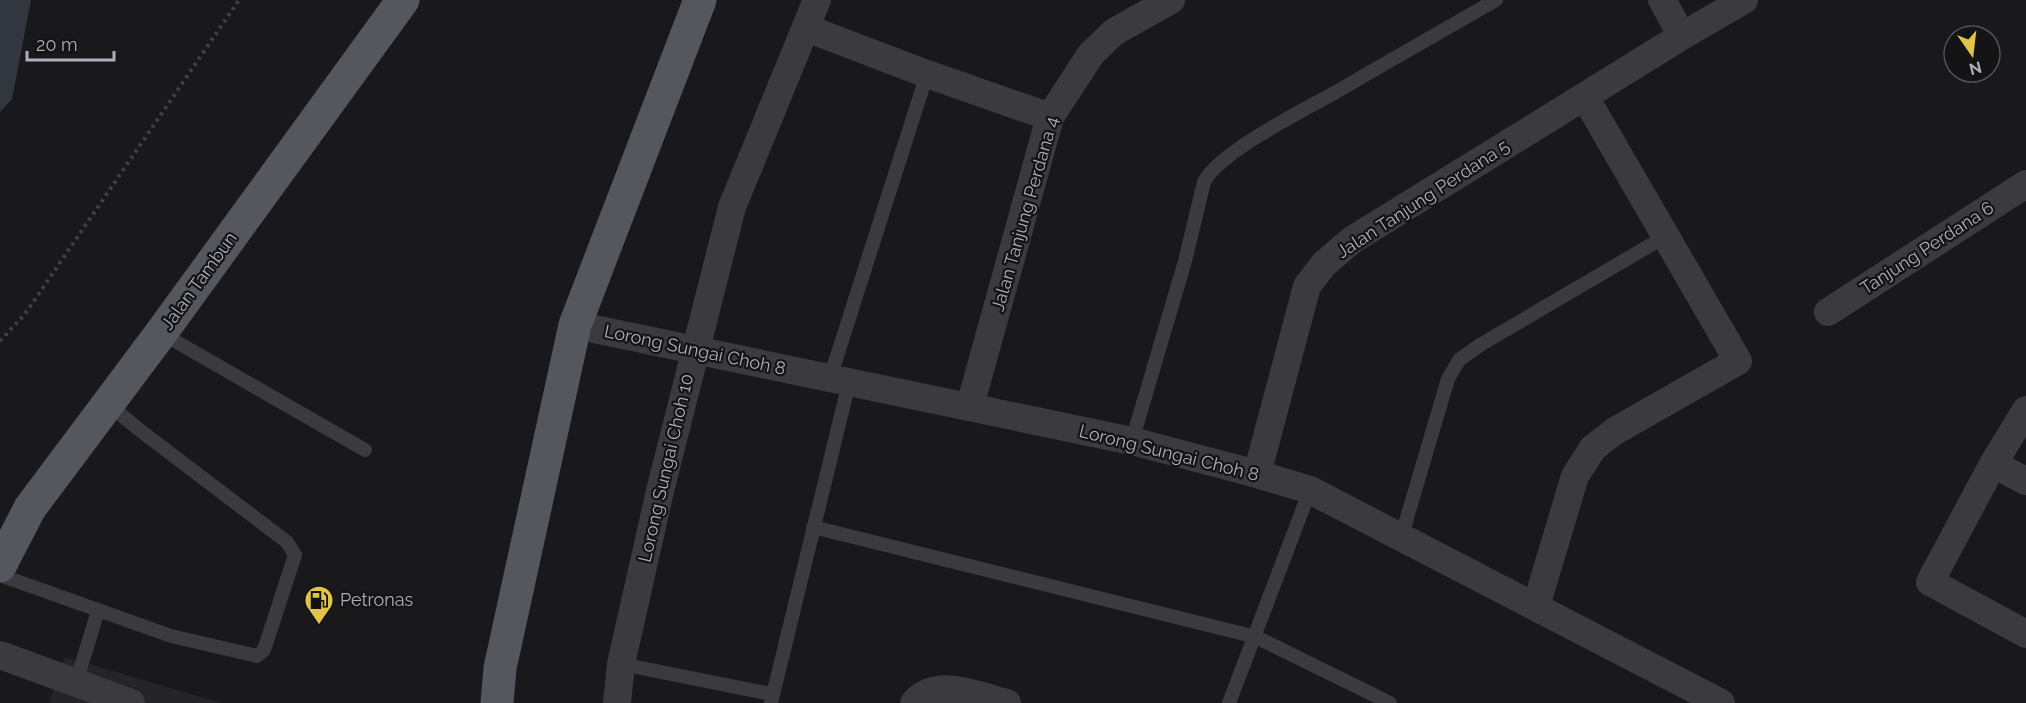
<svg xmlns="http://www.w3.org/2000/svg" width="2026" height="703" viewBox="0 0 2026 703" font-family="Raleway,sans-serif">
	<style>
		.built { fill: #252527 }
		.water { fill: #32373f }
		.lines { fill: none; stroke-linecap: round; stroke-linejoin: round }
		.path { stroke: #404146; stroke-width: 4; stroke-dasharray: 3 4.5; stroke-linecap: butt }
		.lane { stroke: #3a3a3f; stroke-width: 14 }
		.street { stroke: #3a3a3f; stroke-width: 28 }
		.primary { stroke: #56575e; stroke-width: 33 }
		.labels { text-anchor: middle; stroke-width: 4.5; stroke-linejoin: round; paint-order: stroke }
		.street-label { font-size: 18px; fill: #acaeb9; stroke: #141315 }
		.poi-label { font-size: 18px; fill: #acaeb9; stroke: #141315; text-anchor: start }
	</style>
	<rect width="100%" height="100%" fill="#19181a"/>
	<path class="built" d="M65,657L221,703H49Z"/>
	<path class="water" d="M0,0H31L12,99L0,112Z"/>
	<g class="lines">
		<path class="path" d="M0,341L25,314L239,0"/>
		<path class="lane" d="M161,333L365,450
			M830,378L927,74
			M1132,441L1185,261L1204,182C1219,152 1304,110 1336,92C1389,61 1442,31 1496,0
			M813,527L1256,637L1390,703
			M1401,538L1448,379L1459,360L1480,345L1666,236
			M0,575L171,636L257,656L264,650L295,555L287,542L137,428L107,403
			M621,664L771,694
			M76,683L98,611
			M771,703L849,383
			M1229,703L1310,490"/>
		<path class="street" d="M1662,0L1682,36
			M806,28L927,74L1050,117
			M1828,312L2026,184
			M575,325L1132,441L1257,474L1310,490L1721,703
			M970,406L1050,117L1091,54L1114,32L1171,0
			M1993,464L2026,410
			M1257,474L1307,286L1324,264L1352,240L1682,36L1744,0
			M2026,481L1993,464L1930,582L2026,634
			M1536,606L1575,476L1593,448L1615,431L1738,361L1585,97
			M0,655L131,703
			M617,703L621,664L660,491L732,207L817,0
			M914,703C936,676 979,696 1007,703"/>
		<path class="primary" d="M0,566L30,508L161,333L403,0
			M497,703L500,668L575,325L700,0"/>
	</g>
	<defs>
		<g id="fuel-pin" transform="scale(1.5)"><path d="M0 17L-7.5 6A9.5 9.5 0 1 1 7.5 6Z" fill="#e1c449" stroke="#141315"/><path d="M-5.5-6h7V0h2V4h1.3V-2.5L3-4.5l.8-.8L6-3V5H2.5V1h-1V6h-7ZM-4.2-4.7v3.2H.2V-4.7Z" fill="#111"/></g>
	</defs>
	<g fill-rule="evenodd">
		<use href="#fuel-pin" x="319" y="600"/>
	</g>
	<g class="labels">
		<g class="street-label">
			<text transform="translate(1423 199) rotate(-33)" y="6">Jalan Tanjung Perdana 5</text>
			<text transform="translate(1025 214) rotate(-74)" y="6">Jalan Tanjung Perdana 4</text>
			<text transform="translate(1927 248) rotate(-33)" y="6">Tanjung Perdana 6</text>
			<text transform="translate(199 281) rotate(-54)" y="6">Jalan Tambun</text>
			<text transform="translate(695 350) rotate(12)" y="6">Lorong Sungai Choh 8</text>
			<text transform="translate(1169 453) rotate(14)" y="6">Lorong Sungai Choh 8</text>
			<text transform="translate(666 468) rotate(-77)" y="6">Lorong Sungai Choh 10</text>
		</g>
		<g class="poi-label">
			<text x="340" y="606">Petronas</text>
		</g>
	</g>
	<g transform="translate(1972 54) rotate(166)"><circle r="28" fill="#141315" stroke="#515157" stroke-width="1.5"/>
	<path d="M0-4.5L10 22L0 15L-10 22Z" fill="#e1c449"/>
	<text y="-9" font-size="16" font-weight="bold" text-anchor="middle" fill="#acaeb9">N</text>
	</g>
	<path d="M27 51v9h87v-9" fill="none" stroke="#acaeb9" stroke-width="3"/>
	<text x="36" y="51" font-size="18" fill="#acaeb9" stroke="#141315" stroke-width="4.5" paint-order="stroke">20 m</text>
</svg>
